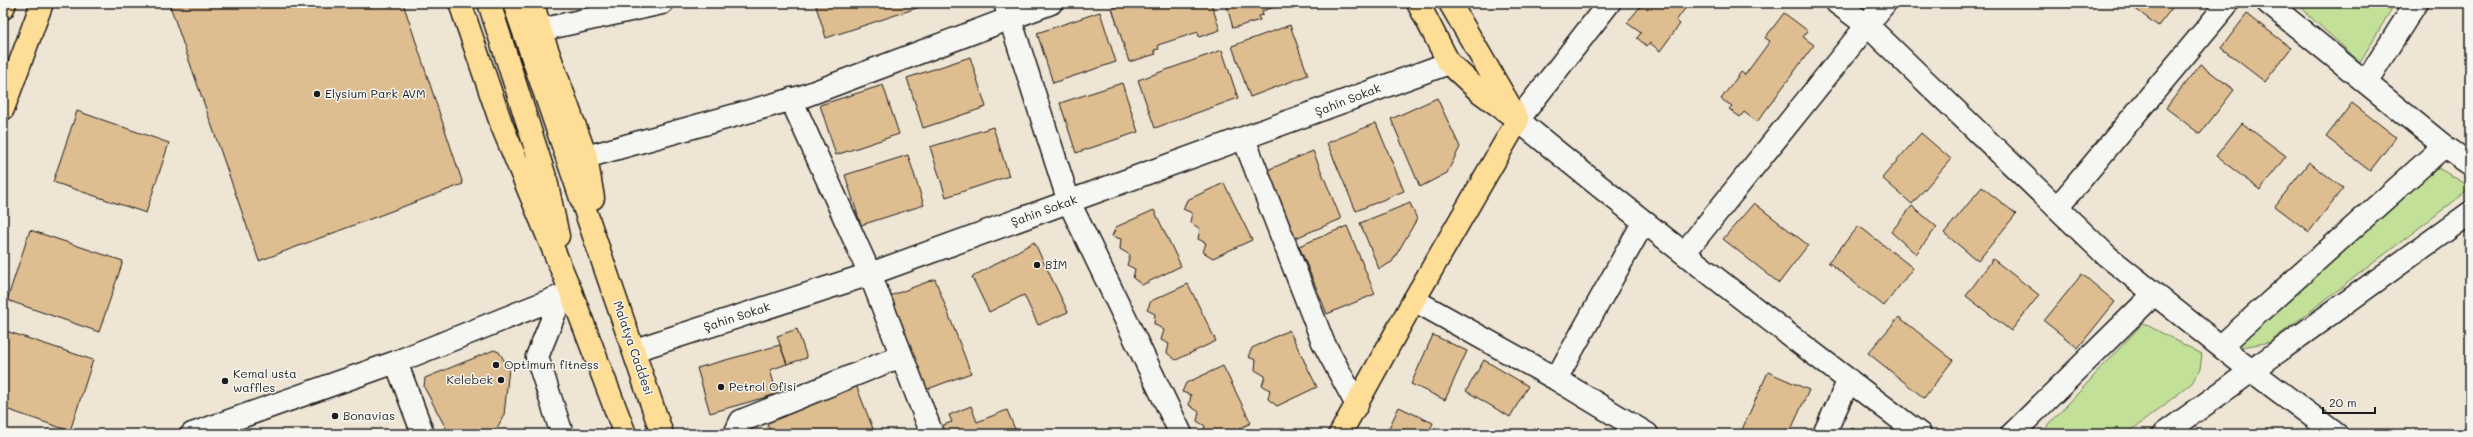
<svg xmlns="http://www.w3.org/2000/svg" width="2473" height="437" viewBox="0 0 2473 437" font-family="Mali,sans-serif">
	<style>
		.green { fill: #c2e098; stroke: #6f7e5a }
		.building { fill: #debd90; stroke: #1c1c1c }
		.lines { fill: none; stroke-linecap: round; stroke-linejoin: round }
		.minor-casing { stroke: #1c1c1c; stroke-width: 25 }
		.major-casing { stroke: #1c1c1c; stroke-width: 25 }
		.highway-casing { stroke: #1c1c1c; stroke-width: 25 }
		.minor { stroke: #f6f6f2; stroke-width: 22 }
		.major { stroke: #fedd96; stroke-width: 22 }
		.highway { stroke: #fedd96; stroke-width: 22 }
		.poi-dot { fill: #1c1c1c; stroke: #f6f6f2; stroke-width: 1.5 }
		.labels { text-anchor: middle; stroke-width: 3; stroke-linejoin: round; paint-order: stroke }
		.poi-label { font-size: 12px; fill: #1c1c1c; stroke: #f6f6f2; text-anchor: start }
		.street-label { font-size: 12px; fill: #1c1c1c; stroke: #f6f6f2 }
	</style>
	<rect width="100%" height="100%" fill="#efe5d5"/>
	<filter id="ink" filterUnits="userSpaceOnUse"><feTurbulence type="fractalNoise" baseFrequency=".025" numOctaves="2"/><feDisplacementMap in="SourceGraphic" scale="8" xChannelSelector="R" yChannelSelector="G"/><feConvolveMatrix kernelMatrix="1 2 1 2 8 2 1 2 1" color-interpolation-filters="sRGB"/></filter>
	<g filter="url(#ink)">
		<path class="green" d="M2295,3H2395L2360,62Z
			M2440,169L2469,186L2466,192L2270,342L2242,347L2238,342L2431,170Z
			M2143,323L2202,354L2200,369L2192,383L2127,434H2040Z"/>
		<path class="building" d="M169,3H403L463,184L259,261Z
			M815,3H932L826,38Z
			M1128,3H1211L1220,30L1199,37L1198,32L1158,45L1159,49L1154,50L1156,54L1129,62L1112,8Z
			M1226,3H1287L1262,11L1263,15L1258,16L1260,20L1233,28Z
			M1643,3H1689L1676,21L1680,24L1660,51L1650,43L1647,46L1637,38L1641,33L1627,23Z
			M2130,3H2176L2158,26L2129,4Z
			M1100,12L1116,62L1053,83L1037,33Z
			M1784,13L1808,31L1803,37L1814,45L1757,122L1744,112L1740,117L1729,109L1732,106L1721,99L1741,72L1745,75L1770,41L1765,38Z
			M2247,14L2291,48L2265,82L2221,48Z
			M1290,25L1308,75L1250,97L1232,46Z
			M1222,50L1238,98L1155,128L1138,80Z
			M970,57L986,107L923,128L907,78Z
			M2200,64L2234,90L2200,134L2166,108Z
			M1122,83L1138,132L1076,153L1060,103Z
			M883,85L899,134L836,155L820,105Z
			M1437,98L1460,147L1447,173L1420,187L1391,119Z
			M2352,103L2396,137L2370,171L2326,137Z
			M77,111L169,143L146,213L53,182Z
			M1376,123L1404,191L1356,211L1327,143Z
			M2242,123L2286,156L2260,190L2216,156Z
			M993,127L1009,176L946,197L930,147Z
			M1921,133L1951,159L1912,204L1882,178Z
			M1313,151L1341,219L1293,239L1265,171Z
			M908,155L924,205L861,225L845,175Z
			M2309,162L2343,188L2309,232L2275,206Z
			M1224,183L1252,240L1213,258L1203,252L1206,243L1198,239L1200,229L1190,222L1192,213L1183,209L1187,200Z
			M1982,187L2016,214L1978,261L1944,233Z
			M1410,203L1417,219L1392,262L1379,269L1360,223Z
			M1754,203L1808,245L1779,283L1723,239Z
			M1912,206L1937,227L1916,254L1891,232Z
			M1154,210L1181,266L1142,285L1133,278L1135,269L1127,265L1130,255L1120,249L1121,239L1112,236L1116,227Z
			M1347,226L1375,294L1327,314L1299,246Z
			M1859,226L1913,268L1884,306L1828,262Z
			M30,230L123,261L99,332L7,300Z
			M1034,242L1068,312L1038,325L1024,295L989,312L972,277Z
			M1993,259L2039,295L2011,331L1966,296Z
			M2082,274L2115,302L2078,348L2044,321Z
			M935,279L971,373L925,390L890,296Z
			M1188,284L1216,341L1176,360L1167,353L1169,344L1161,340L1164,330L1154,324L1155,314L1147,310L1151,301Z
			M1899,317L1953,360L1924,398L1868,353Z
			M797,329L807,358L787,364L777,336Z
			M3,330L93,360L70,431L3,408Z
			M1289,330L1317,387L1277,406L1268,399L1270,390L1262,386L1265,376L1255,370L1256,360L1248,357L1252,348Z
			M1433,335L1467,351L1445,400L1411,384Z
			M780,345L787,364L770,370L777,394L710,413L697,368Z
			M494,350L499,352L509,368L504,415L497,428L485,434H449L424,387L425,378Z
			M1484,360L1528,386L1510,417L1466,391Z
			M1223,366L1251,423L1227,434H1203L1205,426L1197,421L1199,412L1189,405L1191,395L1182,392L1186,383Z
			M1768,372L1809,390L1789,434H1740Z
			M856,385L875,434H771L765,419Z
			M971,406L977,422L1007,410L1017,434H946L943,425L952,422L949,415Z
			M1399,407L1433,423L1428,434H1386Z
			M1852,428L1862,434H1848Z"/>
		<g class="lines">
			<g class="minor-casing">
				<path id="minor" d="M1005,3L1069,202L1181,434
					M1609,3L1518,120C1649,228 1784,332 1920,434
					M1837,3L1868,26L2107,256L2240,362L2336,434
					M2268,3L2444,146L2470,164
					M540,30L662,3
					M2366,82L2416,3
					M791,99L870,274L932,434
					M1244,139L1323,342L1357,405
					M586,157L804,96L1051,3
					M2057,208L2228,3
					M1685,252L1885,3
					M1414,300L1556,379L1647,434
					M2221,346L2444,146
					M635,350L870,274L1449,63
					M396,362L423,434
					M1556,379L1643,223
					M192,434L396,362L571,292
					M562,434L537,357L562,295
					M735,434L741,421L901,356
					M1824,434L1849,380
					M2012,434L2154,294
					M2164,434L2470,213"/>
			</g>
			<g class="major-casing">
				<path id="major" d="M1418,3L1449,63L1480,92L1518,120
					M1450,3L1514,113
					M1340,434L1414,300L1518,120"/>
			</g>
			<g class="highway-casing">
				<path id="highway" d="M460,3L502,126L571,292L625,434
					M489,3L546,180L558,236
					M514,3L662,434
					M533,3L540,30L586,157L593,198
					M3,8L5,3
					M3,109L42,3"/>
			</g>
			<use href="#minor" class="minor"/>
			<use href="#major" class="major"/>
			<use href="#highway" class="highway"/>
		</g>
	</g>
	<g class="poi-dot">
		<circle cx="317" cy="94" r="4"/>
		<circle cx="1037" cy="265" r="4"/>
		<circle cx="496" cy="365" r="4"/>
		<circle cx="501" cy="380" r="4"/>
		<circle cx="225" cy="381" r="4"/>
		<circle cx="721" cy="387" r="4"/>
		<circle cx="335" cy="416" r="4"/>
	</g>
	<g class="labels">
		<g class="poi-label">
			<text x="325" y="98">Elysium Park AVM</text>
			<text x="1045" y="269">BİM</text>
			<text x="504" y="369">Optimum fitness</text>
			<text x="233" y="378">Kemal usta<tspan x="233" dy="14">waffles</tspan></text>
			<text x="493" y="384" text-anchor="end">Kelebek</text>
			<text x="729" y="391">Petrol Ofisi</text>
			<text x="343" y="420">Bonavias</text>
		</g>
		<g class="street-label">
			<text transform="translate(1348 100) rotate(-21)" y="4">Şahin Sokak</text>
			<text transform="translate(1044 211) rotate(-20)" y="4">Şahin Sokak</text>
			<text transform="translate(737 317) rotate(-18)" y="4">Şahin Sokak</text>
			<text transform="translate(633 348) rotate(71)" y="4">Malatya Caddesi</text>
		</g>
	</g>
	<rect width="2473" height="437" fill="none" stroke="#f6f6f2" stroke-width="16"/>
	<rect x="8" y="8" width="2457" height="421" fill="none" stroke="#1c1c1c" stroke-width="1.5" filter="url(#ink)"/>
	<path d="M2323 407v6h52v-6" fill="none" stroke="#1c1c1c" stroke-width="2"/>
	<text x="2329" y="407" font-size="12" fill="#1c1c1c" stroke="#f6f6f2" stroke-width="3" paint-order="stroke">20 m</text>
</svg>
